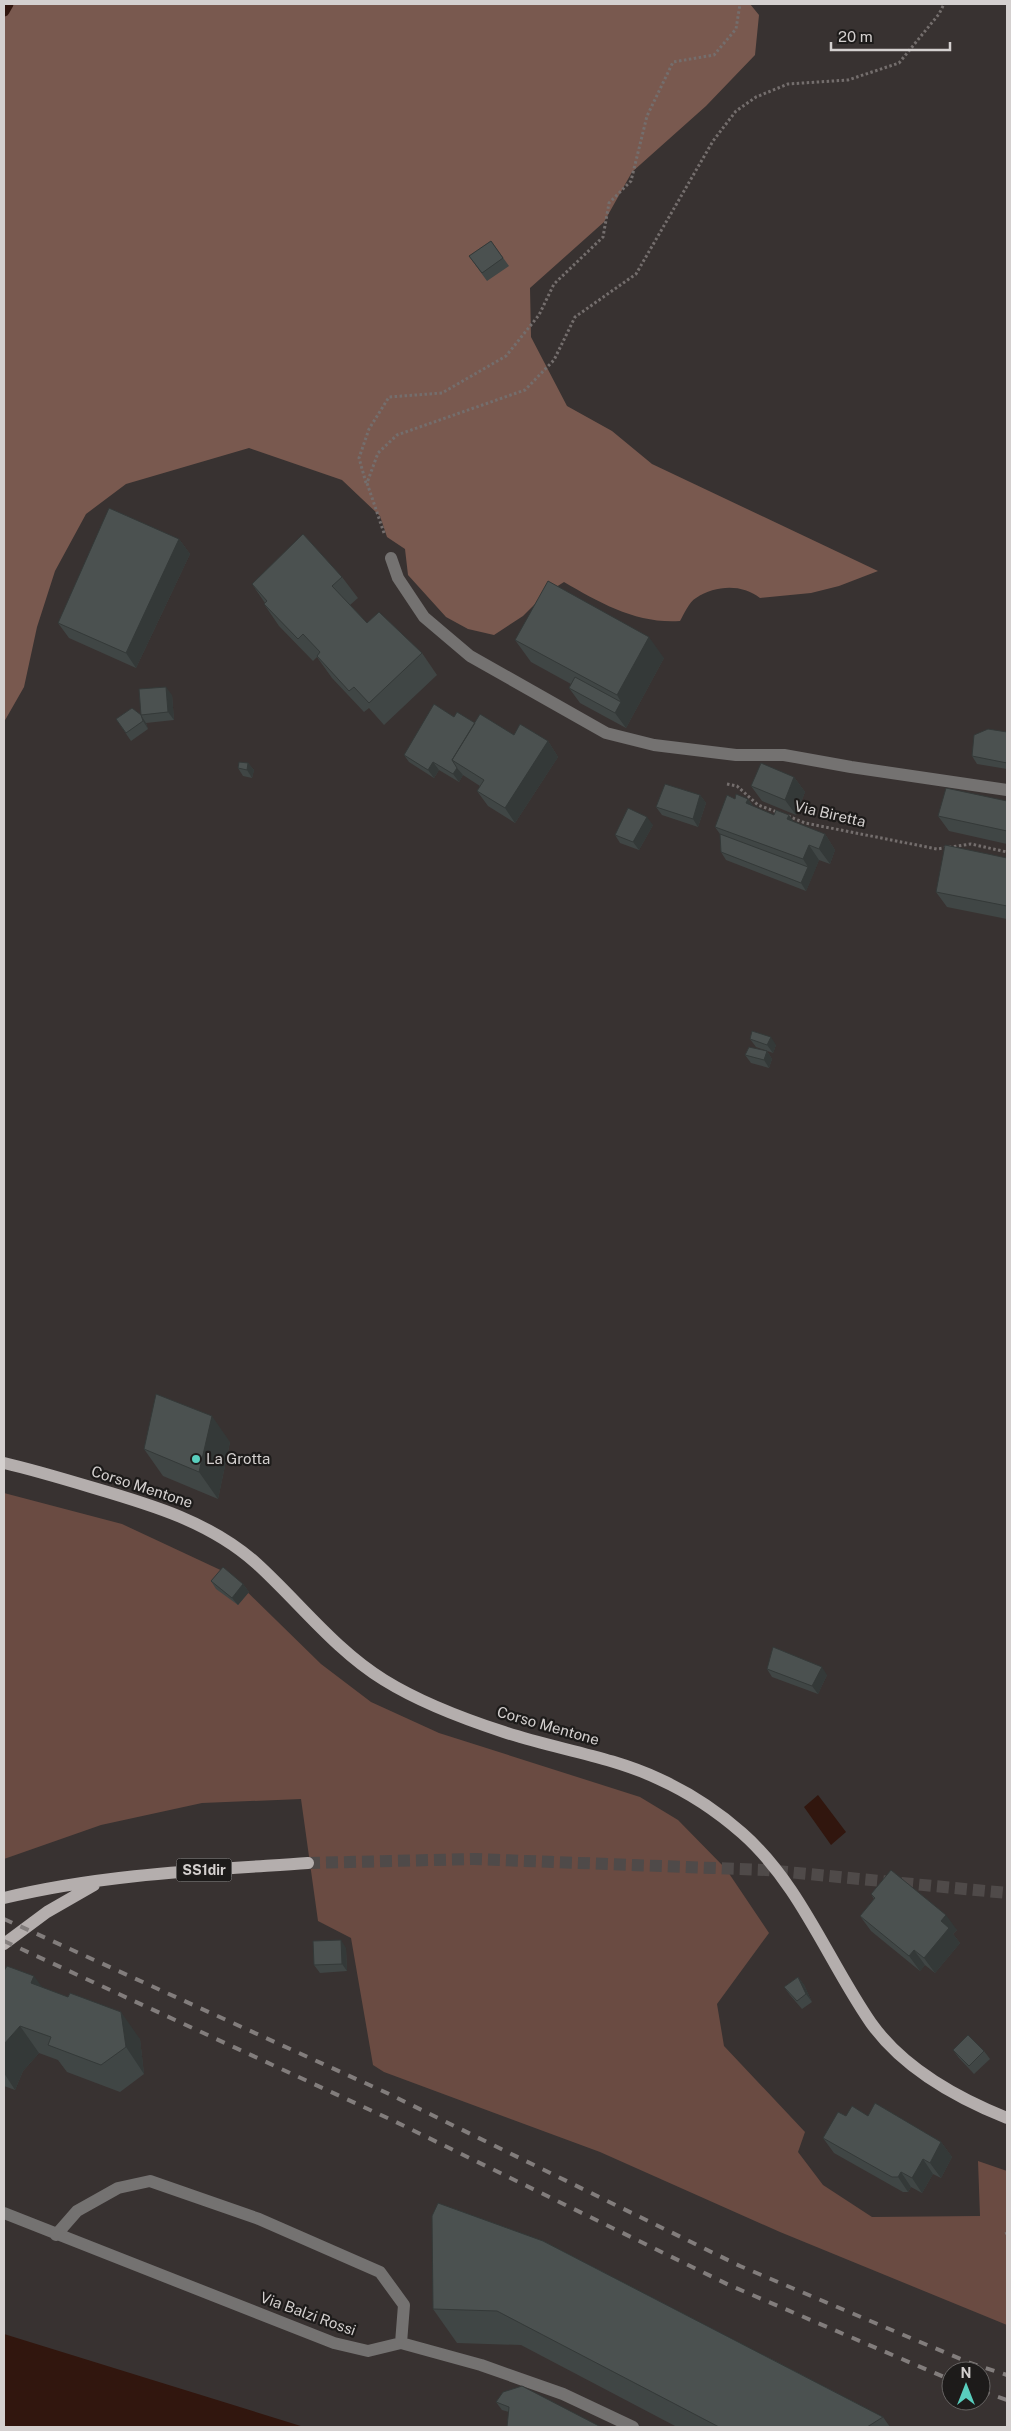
<svg xmlns="http://www.w3.org/2000/svg" width="1011" height="2431" viewBox="0 0 1011 2431" font-family="'Public Sans',sans-serif">
	<style>
		.green { fill: #6a4b42 }
		.forest { fill: #79594f }
		.water { fill: #31160e }
		.lines { fill: none; stroke-linecap: round; stroke-linejoin: round }
		.stream { stroke: #31160e; stroke-width: 11 }
		.major-tunnel { stroke: #4f4a49; stroke-width: 12; stroke-dasharray: 12 6; stroke-linecap: butt }
		.path { stroke: #746e6d; stroke-width: 3; stroke-dasharray: 2.5 2.5; stroke-linecap: butt }
		.minor { stroke: #747271; stroke-width: 12 }
		.major { stroke: #b4aead; stroke-width: 12 }
		.rail { stroke: #827d7c; stroke-width: 4; stroke-dasharray: 9 9; stroke-linecap: butt }
		.wall { fill: #404645 }
		.shaded-wall { fill: #343938 }
		.building { fill: #4b5150; stroke: #343938 }
		.poi-dot { fill: #59cebe; stroke: #1d1b1a; stroke-width: 2 }
		.labels { text-anchor: middle; stroke-width: 4.5; stroke-linejoin: round; paint-order: stroke }
		.shield { fill: #1d1b1a; stroke: #9d9a99; stroke-width: 1 }
		.shield-label { font-size: 14px; font-weight: bold; fill: #d4d0cf }
		.street-label { font-size: 15px; fill: #d4d0cf; stroke: #1d1b1a }
		.poi-label { font-size: 15px; fill: #d4d0cf; stroke: #1d1b1a; text-anchor: start }
	</style>
	<rect width="100%" height="100%" fill="#383231"/>
	<path class="green" d="M4,1493L122,1524L229,1574L321,1664L371,1702L439,1733L640,1797L678,1820L726,1869L769,1933L717,2004L724,2046L805,2132L798,2152L823,2185L872,2217L980,2216L978,2161L1007,2171V2325L780,2232L600,2152L384,2072L373,2065L351,1938L318,1921L301,1799L202,1803L101,1825L4,1859Z"/>
	<path class="forest" d="M4,4H750L759,15L755,55L706,106L632,172L604,222L530,288L531,337L567,406L612,431L652,464L878,571L839,586L811,593L760,598C742,584 716,585 696,598C689,602 684,614 680,621C637,624 600,603 564,582L545,594L523,616L494,635L468,629L446,617L408,575L405,549L387,537L380,516L342,480L249,448L126,484L86,514L55,571L37,627L24,687L4,722Z"/>
	<path class="water" d="M818,1795L846,1832L831,1845L804,1807Z
		M4,2334L304,2427H4Z"/>
	<g class="lines">
		<path class="stream" d="M4,11L8,4"/>
		<path class="major-tunnel" d="M308,1863L474,1859L766,1870L1007,1893"/>
		<path class="path" d="M366,483L359,458L369,429L389,397L442,393L506,356L539,315L554,284L603,237L609,203L631,181L647,116L673,62L714,55L736,29L740,4
			M384,533L367,483L378,453L397,435L525,390L554,360L575,317L636,274L713,141L736,111L756,97L788,84L848,80L899,63L939,14L944,4
			M727,784L737,786L758,805L777,812
			M788,816L805,823L937,849L971,844L1007,852
			M1006,2232L1007,2235"/>
		<path class="minor" d="M391,558L398,578L424,617L470,656L606,733L654,745L736,755H784L851,767L1007,790
			M4,2213L334,2343L368,2351L401,2343L481,2365L563,2394L633,2427
			M56,2235L77,2211L118,2188L150,2181L259,2219L380,2272L404,2305L401,2343"/>
		<path class="major" d="M4,1463C34,1470 64,1479 94,1488C152,1505 210,1522 256,1563C298,1601 335,1650 384,1680C421,1703 464,1719 504,1732C555,1749 610,1756 659,1779C690,1793 717,1811 742,1833C800,1884 828,1961 871,2023C903,2068 957,2098 1007,2118
			M4,1898C103,1874 207,1870 308,1863
			M4,1944L47,1912L94,1885"/>
		<path class="rail" d="M4,1919L387,2093L740,2266L970,2363L1007,2375
			M4,1941L394,2121L729,2285L951,2380
			M981,2391L1007,2400"/>
	</g>
	<path class="wall" d="M491,241L509,266L487,281L469,256Z
		M179,539L190,554L136,668L69,638L58,623Z
		M342,577L358,598L350,605L367,623L422,653L437,675L384,725L369,708L364,712L332,678L317,657L313,661L279,626L264,604L265,603L252,584Z
		M515,640L664,658L626,728L580,703L569,688L571,684L531,662Z
		M172,695L174,720L146,723L148,729L131,741L116,719L141,715Z
		M454,717L514,735L548,741L558,757L515,823L488,806L477,791L480,786L463,775L459,782L439,770L434,778L409,762L404,755Z
		M1007,732V769L977,764L972,756Z
		M248,763L254,770L252,778L243,776L238,768Z
		M794,777L805,792L796,815L762,801L751,786Z
		M700,795L706,803L698,827L662,815L656,807Z
		M748,799L753,806L774,815H789L794,822L825,834L835,850L830,864L819,860L806,891L726,860L721,852L720,834L715,827Z
		M1007,801V844L949,831L938,816Z
		M653,825L639,850L620,843L615,835Z
		M1007,858V919L947,907L936,892Z
		M750,1039L776,1045L773,1053L756,1047Z
		M767,1051L772,1059L769,1068L751,1063L745,1055Z
		M230,1442L218,1499L163,1476L144,1449Z
		M211,1581L243,1584L249,1592L238,1605L216,1589Z
		M767,1669L827,1675L818,1694L772,1677Z
		M871,1894L957,1930L953,1934L960,1943L935,1973L925,1965L920,1971L871,1931L860,1916L874,1899Z
		M346,1948L347,1971L320,1973L314,1965Z
		M4,1971L42,1988L140,2039L144,2074L120,2092L67,2072L58,2060L39,2053L23,2071L15,2090L4,2086Z
		M798,1977L804,1985L812,2002L802,2009L790,1995L784,1987Z
		M953,2050L984,2051L990,2059L974,2074L959,2058Z
		M846,2116H868L941,2142L952,2157L941,2178L933,2174L922,2193L911,2187L908,2192H903L834,2153L823,2138Z
		M543,2241L883,2417L890,2427H677L521,2345L457,2343L433,2309Z
		M496,2402L601,2427L509,2412L502,2410Z"/>
	<path class="shaded-wall" d="M179,539L190,554L136,668L126,653Z
		M649,637L664,658L626,728L615,713L621,702L617,695Z
		M166,687L172,695L174,720L168,712Z
		M141,715L146,723L148,729L143,721Z
		M548,741L558,757L515,823L505,808Z
		M433,762L439,770L434,778L428,770Z
		M248,763L254,770L252,778L247,770Z
		M457,768L463,775L459,782L453,774Z
		M794,777L805,792L796,815L785,800Z
		M700,795L706,803L698,827L693,819Z
		M748,799L758,814L746,803Z
		M789,815L800,830L787,819Z
		M647,817L653,825L639,850L633,842Z
		M825,834L835,850L830,864L819,849Z
		M809,845L819,860L813,875L803,859Z
		M808,867L813,875L806,891L801,883Z
		M771,1037L776,1045L773,1053L767,1045Z
		M767,1051L772,1059L769,1068L764,1060Z
		M212,1416L230,1442L218,1499L199,1472Z
		M243,1584L249,1592L238,1605L232,1598Z
		M822,1667L827,1675L818,1694L812,1686Z
		M946,1915L957,1930L953,1934L960,1943L935,1973L924,1958L941,1921Z
		M341,1940L346,1948L347,1971L342,1964Z
		M914,1950L925,1965L920,1971L909,1956Z
		M34,1976L53,2002L31,1983Z
		M798,1977L804,1985L812,2002L806,1994Z
		M121,2012L140,2039L144,2074L126,2047Z
		M20,2026L39,2053L23,2071L15,2090L4,2073V2044Z
		M941,2142L952,2157L941,2178L930,2163Z
		M923,2159L933,2174L922,2193L912,2178Z
		M901,2172L911,2187L908,2192L898,2177Z"/>
	<path class="building" d="M491,241L503,258L482,273L469,256Z
		M109,508L179,539L126,653L58,623Z
		M303,534L342,577L332,586L367,623L379,612L422,653L369,703L354,687L349,691L317,656L320,652L303,634L298,639L264,604L267,601L252,584Z
		M548,581L649,637L617,695L515,640Z
		M575,677L621,702L615,713L569,688Z
		M166,687L168,712L141,715L143,721L126,733L116,719L132,708L141,715L139,689Z
		M434,704L454,717L457,712L475,723L452,760L457,768L453,774L433,762L428,770L404,755Z
		M480,714L514,735L520,724L548,741L505,808L477,791L484,780L452,760Z
		M988,729L1007,732V763L972,756L974,735Z
		M239,762L248,763L247,770L238,768Z
		M761,763L794,777L785,800L751,786Z
		M665,784L700,795L693,819L656,807Z
		M946,788L1007,801V831L938,816Z
		M736,794L748,799L746,803L774,815L776,810L789,815L787,819L825,834L819,849L809,845L803,859L715,827L727,795L735,799Z
		M628,808L647,817L633,842L615,835Z
		M720,834L808,867L801,883L721,852Z
		M945,845L1007,858V906L936,892Z
		M752,1031L771,1037L767,1045L750,1039Z
		M749,1047L767,1051L764,1060L745,1055Z
		M156,1394L212,1416L199,1472L144,1449Z
		M223,1567L243,1584L232,1598L211,1581Z
		M773,1647L822,1667L812,1686L767,1669Z
		M891,1870L946,1915L941,1921L949,1928L924,1958L914,1950L909,1956L860,1916L875,1898L871,1894Z
		M341,1940L342,1964L314,1965L313,1941Z
		M7,1966L34,1976L31,1983L68,1997L70,1993L121,2012L126,2047L101,2065L48,2045L51,2037L20,2026L4,2044V1971Z
		M798,1977L806,1994L797,2001L784,1987Z
		M968,2035L984,2051L969,2066L953,2050Z
		M875,2103L941,2142L930,2163L923,2159L912,2178L901,2172L898,2177H892L823,2138L838,2112L846,2116L852,2106L868,2116Z
		M438,2203L543,2241L883,2417L867,2427H719L497,2311L433,2309L432,2216Z
		M522,2386L601,2427H507L509,2407L496,2402L503,2392Z"/>
	<circle class="poi-dot" cx="196" cy="1459" r="5"/>
	<g class="labels">
		<rect class="shield" x="176.5" y="1858.5" width="55" height="23" rx="4"/>
		<g class="shield-label">
			<text x="204" y="1875">SS1dir</text>
		</g>
		<g class="street-label">
			<text transform="translate(830 814) rotate(13)" y="5">Via Biretta</text>
			<text transform="translate(142 1487) rotate(18)" y="5">Corso Mentone</text>
			<text transform="translate(548 1726) rotate(16)" y="5">Corso Mentone</text>
			<text transform="translate(308 2314) rotate(20)" y="5">Via Balzi Rossi</text>
		</g>
		<g class="poi-label">
			<text x="206" y="1464">La Grotta</text>
		</g>
	</g>
	<rect width="1011" height="2431" fill="none" stroke="#d4d0cf" stroke-width="10"/>
	<g transform="translate(966 2386)"><circle r="24" fill="#1d1b1a" stroke="#666362"/>
	<path d="M0-4L9 19L0 12L-9 19Z" fill="#59cebe"/>
	<text y="-8" font-size="14" font-weight="bold" text-anchor="middle" fill="#d4d0cf">N</text>
	</g>
	<path d="M831 42v8h119v-8" fill="none" stroke="#d4d0cf" stroke-width="2.5"/>
	<text x="838" y="42" font-size="15" fill="#d4d0cf" stroke="#1d1b1a" stroke-width="4" paint-order="stroke">20 m</text>
</svg>
